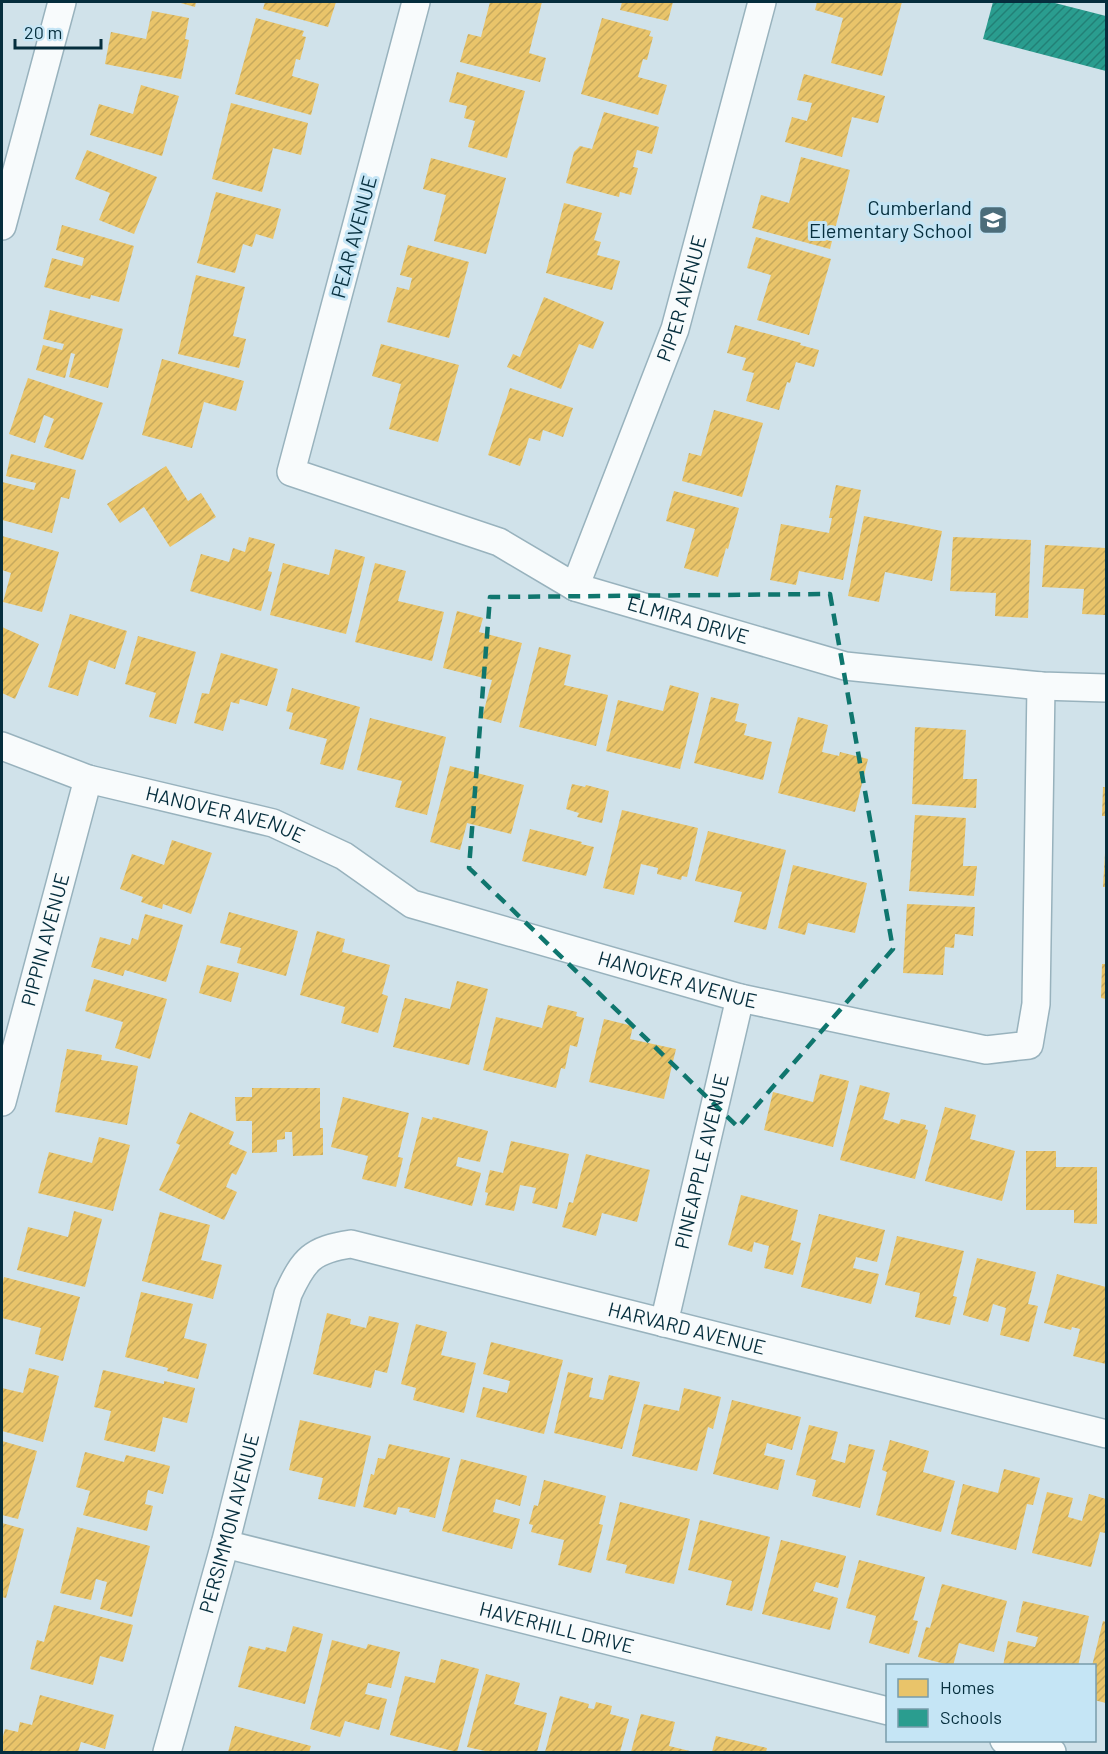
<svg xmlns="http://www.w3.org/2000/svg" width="1108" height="1754" viewBox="0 0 1108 1754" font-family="Barlow,sans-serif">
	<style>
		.homes { fill: url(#homes-hatch) }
		.schools { fill: url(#schools-hatch) }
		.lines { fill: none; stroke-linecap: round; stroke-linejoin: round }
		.minor-casing { stroke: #98b2bd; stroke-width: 30 }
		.minor { stroke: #f8fbfc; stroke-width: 27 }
		.marked { fill: none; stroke: #0f766e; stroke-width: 4.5; stroke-dasharray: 12 8; stroke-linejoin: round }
		.labels { text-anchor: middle; stroke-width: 6; stroke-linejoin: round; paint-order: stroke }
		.poi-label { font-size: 20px; fill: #052e3d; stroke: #c5e5f5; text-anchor: end }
		.street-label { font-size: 20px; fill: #052e3d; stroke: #c5e5f5 }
	</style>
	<defs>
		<pattern id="homes-hatch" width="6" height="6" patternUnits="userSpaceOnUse" patternTransform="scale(1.5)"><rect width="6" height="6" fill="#e9c46a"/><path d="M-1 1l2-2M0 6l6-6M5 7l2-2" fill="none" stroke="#c6a95d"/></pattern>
		<pattern id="schools-hatch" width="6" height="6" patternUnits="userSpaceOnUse" patternTransform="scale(1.5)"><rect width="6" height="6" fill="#2a9d8f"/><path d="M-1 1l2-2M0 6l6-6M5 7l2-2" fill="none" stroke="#228076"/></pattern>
	</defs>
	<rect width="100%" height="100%" fill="#d0e2ea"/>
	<path class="homes" d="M177,2H196L195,7Z
		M265,2H336L328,27L263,9Z
		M490,2H542L529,53L546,58L540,82L460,62L468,34L481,37Z
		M622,2H673L668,21L620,10Z
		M817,2H902L882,76L831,63L843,18L815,10Z
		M152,11L189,18L185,39L189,40L181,79L105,64L111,32L146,39Z
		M256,18L304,31L302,36L306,37L300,60L296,59L292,76L319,84L311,115L235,94Z
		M602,18L651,31L649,36L653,37L647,60L643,59L638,77L667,85L658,115L581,94Z
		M457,72L525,91L507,158L468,147L475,121L464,118L467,106L449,102Z
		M804,74L885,96L878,123L852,117L842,157L785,142L792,117L807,121L812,103L797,100Z
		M141,85L179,96L162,156L90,135L99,104L133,114Z
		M231,103L308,123L301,155L273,148L262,192L212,179Z
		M604,112L659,127L652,154L637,150L633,167L638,168L631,195L620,192L619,197L566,183L574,152L580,146L592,149Z
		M87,150L157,177L134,234L99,220L110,193L75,179Z
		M801,157L850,170L830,249L752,228L761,195L789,203Z
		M431,158L506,178L486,254L434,241L446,195L423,189Z
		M216,192L281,209L273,239L256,234L252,247L243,244L235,273L197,263Z
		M564,203L602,213L594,240L601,242L597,255L620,261L612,290L546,273Z
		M62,225L134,246L119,302L91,295L90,299L44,287L52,258L82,266L84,258L56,250Z
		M756,237L831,259L809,335L757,320L771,275L747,268Z
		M408,245L469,262L449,338L387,322L397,287L409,290L412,278L400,275Z
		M196,275L245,287L233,336L246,339L239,368L178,354Z
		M544,297L604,322L593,349L579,344L561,389L507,367L513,354L520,357Z
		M50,310L123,329L108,388L69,377L75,354L71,353L65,378L36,370L43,345L62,350L64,344L43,339Z
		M735,325L801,343L800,345L819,350L814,367L796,362L790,383L787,382L779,410L746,401L754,373L742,370L746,358L727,353Z
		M381,344L459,365L438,442L389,429L401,384L372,376Z
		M162,359L244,381L236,411L204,402L192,448L142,435Z
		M28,378L103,403L83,460L44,447L54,419L44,415L35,443L9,434Z
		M510,388L573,408L563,437L543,430L540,441L529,438L520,466L488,455Z
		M714,410L763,423L742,497L682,481L689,453L701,456Z
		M11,454L76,470L69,499L61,497L52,533L2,520V482L34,490L36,483L6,476Z
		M166,466L188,501L201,493L216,517L170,547L144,507L120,523L107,504Z
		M836,485L861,490L843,580L799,571L796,585L770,580L781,524L829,533L832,518H829Z
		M674,491L739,508L728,549L726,548L718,577L684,568L695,529L666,521Z
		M864,516L942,531L932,581L885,572L879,602L848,596Z
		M2,536L59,552L42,612L3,602L11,573L2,570Z
		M249,537L275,544L268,571L272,572L261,611L190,591L201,554L229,562L233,548L245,552Z
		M953,537L1031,540L1028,618L995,616L996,593L950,591Z
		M1045,545L1106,548V615L1082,614L1084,589L1042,587Z
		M335,549L365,557L346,634L270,615L283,563L329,575Z
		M375,563L406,571L398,601L444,612L432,661L355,642Z
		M457,611L483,618L479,632L522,643L501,723L482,718L492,680L443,668Z
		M70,614L127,631L115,669L89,660L78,696L48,687Z
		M2,627L39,644L15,699L2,693Z
		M138,636L196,652L176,724L149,717L156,693L125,684Z
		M539,647L571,655L564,685L608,695L596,746L519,727Z
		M221,653L278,669L267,706L240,699L239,704L231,702L223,731L194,723L202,693L209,694Z
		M670,685L699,693L680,769L606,751L618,700L663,711Z
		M292,688L360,707L343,770L320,764L327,739L289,729L293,713L286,711Z
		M711,697L739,704L735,721L747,724L744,735L772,742L763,780L694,763Z
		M798,717L828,725L822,752L839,756L840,752L868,759L855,812L778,793Z
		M370,718L446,737L427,815L395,807L402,781L357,770Z
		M915,727L966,730L963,779H977L976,808L912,804Z
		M450,766L524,785L511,834L467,823L460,850L430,842Z
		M572,784L585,787L586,785L609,791L602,823L577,817L579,813L566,809Z
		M1103,787H1106V816H1102Z
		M622,810L698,828L687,877L682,876L681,880L657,874L658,868L641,864L634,895L603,888Z
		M915,815L966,818L963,866H977L974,896L909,891Z
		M530,829L582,842L581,844L594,847L586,876L522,861Z
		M708,831L786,850L766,930L734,922L742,892L695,881Z
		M172,840L212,853L191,914L163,904L162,909L141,902L143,897L120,889L132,854L164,865Z
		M1105,853L1106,854V887H1103Z
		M793,865L867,883L855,933L808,923L805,935L778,928Z
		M907,904L975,907L973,936L955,934L954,948L945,947L943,975L903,973Z
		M229,912L298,931L286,976L237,963L241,948L220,943Z
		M145,914L183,925L166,982L125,970L123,976L91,967L100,937L130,945L132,938L138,940Z
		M317,931L345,939L342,952L390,965L382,994L388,996L378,1033L341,1023L345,1007L300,995Z
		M1102,964H1106V999L1101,998Z
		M207,965L239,973L231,1002L199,993Z
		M94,979L167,999L150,1059L115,1048L123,1022L85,1011Z
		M457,981L488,989L469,1065L393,1047L405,998L450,1009Z
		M548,1005L577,1012L576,1016L584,1018L577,1047L570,1045L565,1069L561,1068L556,1088L483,1070L496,1017L542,1028Z
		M604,1019L633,1026L630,1039L676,1049L664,1099L589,1082Z
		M67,1049L102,1055L101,1060L138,1066L127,1125L55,1112Z
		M820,1074L849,1081L833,1147L764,1130L773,1092L813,1102Z
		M860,1085L890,1093L883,1119L899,1124L901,1119L926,1125L925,1129L928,1130L915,1179L840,1160Z
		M252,1088H320V1128H323V1155L293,1156L292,1132H285V1139L277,1140V1152L252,1153V1121H236L235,1097H252Z
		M343,1097L409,1113L398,1157L403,1158L396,1187L362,1179L368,1156L331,1147Z
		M945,1107L976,1115L970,1139L1015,1151L1002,1201L925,1181Z
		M190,1112L234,1132L229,1144L247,1152L236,1175L232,1173L226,1187L237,1192L224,1220L159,1190L180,1145L176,1143Z
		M422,1117L432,1120L433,1117L488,1131L480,1162L458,1157L456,1166L481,1173L472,1206L404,1188Z
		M99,1137L130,1145L113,1211L38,1193L49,1152L92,1163Z
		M511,1141L569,1154L557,1209L532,1203L536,1188L520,1185L514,1211L485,1205L488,1193L485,1192L490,1170L503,1173Z
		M1026,1151H1056V1167H1097V1224L1074,1223V1210H1026Z
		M586,1154L650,1170L637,1222L602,1213L596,1236L562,1227L569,1202L573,1203Z
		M741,1195L798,1210L791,1240L801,1243L793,1275L764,1268L769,1246L754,1242L752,1252L728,1245Z
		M74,1211L102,1219L85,1287L17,1270L28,1227L68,1237Z
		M160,1212L210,1225L201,1260L222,1265L213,1299L142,1281Z
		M819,1214L885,1230L877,1262L856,1257L853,1268L879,1274L871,1304L801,1287Z
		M897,1236L964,1251L953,1296L957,1297L950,1325L915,1317L920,1293L885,1285Z
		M977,1258L1036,1272L1028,1304L1038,1306L1029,1342L1000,1335L1006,1308L993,1304L988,1322L963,1315Z
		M1057,1274L1106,1287V1364L1073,1356L1080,1329L1072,1327L1071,1330L1044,1323Z
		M4,1277L80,1297L63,1361L35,1354L41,1328L2,1318V1286Z
		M141,1292L193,1304L184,1338L207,1344L198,1379L167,1371L168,1368L125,1357Z
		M327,1313L351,1319L350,1324L366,1328L369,1316L399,1323L387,1373L375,1370L371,1388L313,1374Z
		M416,1324L447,1332L441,1355L476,1363L464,1413L413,1400L416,1388L401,1384Z
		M491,1342L563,1360L544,1434L476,1417L483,1387L507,1393L510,1381L483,1374Z
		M29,1368L59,1376L43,1442L2,1431V1388L23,1393Z
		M103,1370L164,1384V1381L195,1388L187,1423L163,1417L155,1452L104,1440L111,1411L94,1407Z
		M568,1372L593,1378L589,1397L603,1400L609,1375L640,1382L622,1449L554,1433Z
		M684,1388L721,1397L713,1429L708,1427L697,1471L632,1456L644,1404L679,1411Z
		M732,1400L801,1417L792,1450L767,1443L764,1455L785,1460L778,1490L713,1474Z
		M300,1420L371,1436L355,1507L318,1499L323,1478L289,1470Z
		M809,1425L838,1432L831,1459L845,1463L849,1444L875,1450L860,1508L812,1496L816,1480L796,1475Z
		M890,1440L929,1451L923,1472L955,1481L941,1532L876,1515L887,1472L882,1470Z
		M2,1441L37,1451L18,1519L2,1515Z
		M389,1444L450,1458L435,1518L409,1512L410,1509L398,1507L396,1515L363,1507L371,1474L374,1475L378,1458L385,1459Z
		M85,1452L124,1462L126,1455L170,1466L163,1494L148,1490L145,1504L153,1506L147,1531L83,1515L90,1491L76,1487Z
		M461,1459L527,1476L520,1506L496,1499L493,1512L520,1519L512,1549L442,1531Z
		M1004,1469L1040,1478L1033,1505L1027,1504L1016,1550L951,1534L963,1484L998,1493Z
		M544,1480L606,1496L599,1524L603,1525L591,1573L558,1565L564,1540L531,1532L533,1525L529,1524L534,1505L538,1506Z
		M1047,1492L1073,1498L1068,1517L1082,1521L1089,1494L1106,1499V1533L1100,1532L1091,1567L1032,1553Z
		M620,1502L690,1519L674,1584L625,1573L627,1565L606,1560Z
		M700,1520L770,1537L752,1611L726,1605L732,1581L688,1570Z
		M2,1523L24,1529L6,1598L2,1597Z
		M77,1527L150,1546L132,1617L100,1609L107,1582L96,1579L91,1600L60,1593Z
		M781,1540L846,1556L838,1588L816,1582L813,1591L838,1598L830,1630L762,1614Z
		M859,1560L925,1577L913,1620L918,1621L909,1654L869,1643L876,1616L846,1608Z
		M942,1584L1007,1601L994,1652L959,1643L953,1666L918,1657L926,1627L930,1628Z
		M1023,1601L1089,1616L1078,1666H1003L1008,1641L1035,1647L1038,1637L1016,1632Z
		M54,1605L133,1625L123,1662L100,1656L93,1685L30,1669L37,1640L44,1642Z
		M1103,1621L1106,1622V1703L1094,1700V1666H1092Z
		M293,1626L323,1634L305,1704L238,1687L249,1646L265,1650L266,1647L286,1652Z
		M332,1640L366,1649L368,1644L400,1652L391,1688L368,1683L365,1694L387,1699L379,1730L345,1721L340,1737L310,1729Z
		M441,1659L479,1669L457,1752L390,1735L405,1676L435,1683Z
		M486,1674L520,1683L514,1704L547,1713L537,1752H490L467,1747Z
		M40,1695L114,1715L105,1749L81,1742L78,1752H2V1740L5,1729L18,1732L20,1722L32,1725Z
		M560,1696L589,1704L588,1708L594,1709L596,1702L612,1706L610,1714L629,1719L620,1752H545Z
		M641,1714L675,1722L669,1746L694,1752H631Z
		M235,1726L311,1746L309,1752H228Z
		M716,1736L767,1748L766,1752H712Z"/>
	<path class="schools" d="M993,2H1051L1106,16V71L983,39Z"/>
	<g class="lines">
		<g class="minor-casing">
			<g id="minor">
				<path id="s1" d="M416,2L291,472L499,542L575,587L845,666L1041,686L1106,688"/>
				<path d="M2,226L62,2"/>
				<path id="s2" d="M575,587L675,329L762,2"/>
				<path id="s3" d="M2,746L88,779L273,823L344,856L412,904L740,998L986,1050L1029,1045L1036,1004L1041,686"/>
				<path id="s4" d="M2,1102L88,779"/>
				<path id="s5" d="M664,1323L740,998"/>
				<path id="s6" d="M225,1544L888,1711"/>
				<path d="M1004,1740L1052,1752"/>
				<path id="s7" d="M167,1752L225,1544L288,1294C304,1259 312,1250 351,1244L1106,1434"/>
			</g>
		</g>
		<use href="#minor" class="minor"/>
	</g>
	<path class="marked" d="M830,594L893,949L738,1127L469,868L490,597Z"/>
	<defs>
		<g id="school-square" transform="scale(1.5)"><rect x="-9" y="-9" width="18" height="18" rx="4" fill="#4c6d7a" stroke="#c5e5f5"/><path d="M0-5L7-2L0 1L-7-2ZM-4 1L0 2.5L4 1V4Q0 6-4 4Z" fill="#fff"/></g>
	</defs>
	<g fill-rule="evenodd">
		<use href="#school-square" x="993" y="220"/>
	</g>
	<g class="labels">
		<g class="poi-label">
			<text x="972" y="215">Cumberland<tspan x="972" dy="23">Elementary School</tspan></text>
		</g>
		<g class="street-label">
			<text transform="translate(354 237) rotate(-75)" y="7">PEAR AVENUE</text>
			<text dy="7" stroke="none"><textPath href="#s2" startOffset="308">PIPER AVENUE</textPath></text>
			<text dy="7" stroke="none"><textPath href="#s1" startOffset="912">ELMIRA DRIVE</textPath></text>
			<text dy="7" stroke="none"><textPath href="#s3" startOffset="234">HANOVER AVENUE</textPath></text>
			<text dy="7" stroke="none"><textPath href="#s4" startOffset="168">PIPPIN AVENUE</textPath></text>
			<text dy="7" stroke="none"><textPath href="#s3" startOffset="720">HANOVER AVENUE</textPath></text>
			<text dy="7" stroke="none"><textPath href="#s5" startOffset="166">PINEAPPLE AVENUE</textPath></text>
			<text dy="7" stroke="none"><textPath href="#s7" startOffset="906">HARVARD AVENUE</textPath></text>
			<text dy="7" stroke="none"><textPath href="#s7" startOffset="237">PERSIMMON AVENUE</textPath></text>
			<text dy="7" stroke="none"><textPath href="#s6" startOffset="342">HAVERHILL DRIVE</textPath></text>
		</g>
	</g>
	<rect width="1108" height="1754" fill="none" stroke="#052e3d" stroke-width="6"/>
	<rect x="886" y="1664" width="210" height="78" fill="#c5e5f5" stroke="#789cab" stroke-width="1.5"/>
	<rect x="898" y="1679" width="30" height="18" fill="#e9c46a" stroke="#789cab" stroke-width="1.5"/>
	<text x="940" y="1694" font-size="18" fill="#052e3d">Homes</text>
	<rect x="898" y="1709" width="30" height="18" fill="#2a9d8f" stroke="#789cab" stroke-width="1.5"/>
	<text x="940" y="1724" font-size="18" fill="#052e3d">Schools</text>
	<path d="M15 39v9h86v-9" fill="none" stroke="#052e3d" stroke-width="3"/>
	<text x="24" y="39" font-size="18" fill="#052e3d" stroke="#c5e5f5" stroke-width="4.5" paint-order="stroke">20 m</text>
</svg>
